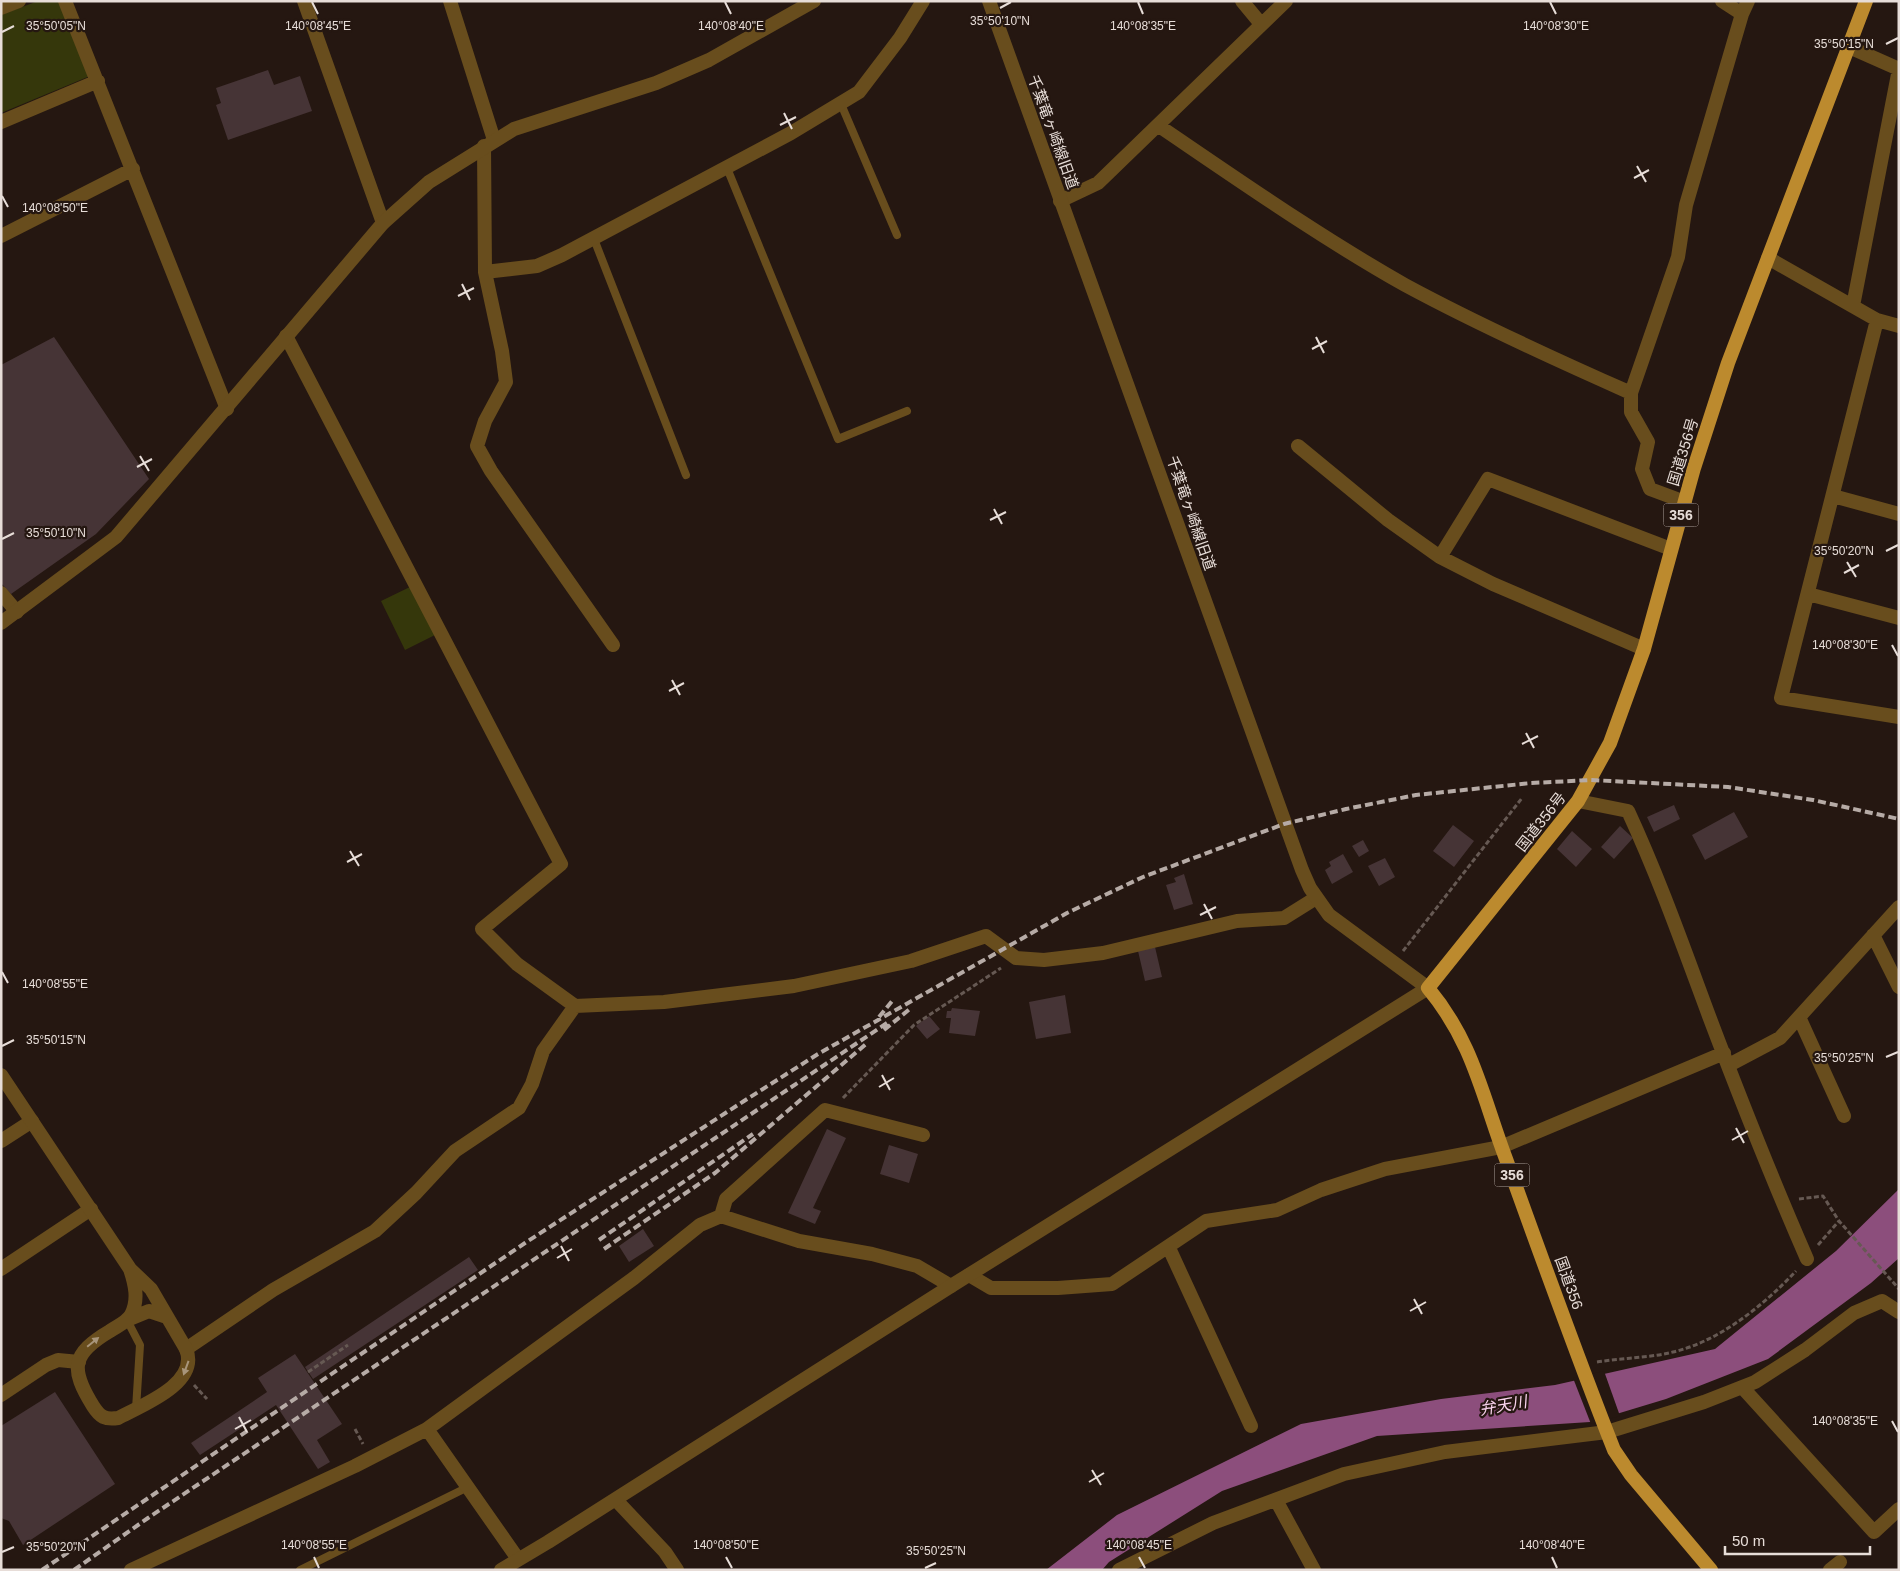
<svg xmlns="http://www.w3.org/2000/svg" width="1900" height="1571" viewBox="0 0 1900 1571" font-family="Arial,'Noto Sans JP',sans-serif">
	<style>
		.green { fill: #35370b }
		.water { fill: #8c4e7c }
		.pier { fill: #251711 }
		.building { fill: #463436 }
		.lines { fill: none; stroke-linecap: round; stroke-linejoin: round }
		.path { stroke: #665953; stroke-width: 3; stroke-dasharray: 5 2.5; stroke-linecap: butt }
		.service { stroke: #684d1d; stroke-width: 8 }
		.minor { stroke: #684d1d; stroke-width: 14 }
		.tertiary { stroke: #684d1d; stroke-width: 14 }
		.trunk { stroke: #bc8a2e; stroke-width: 14 }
		.rail { stroke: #b6aba6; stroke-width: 4; stroke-dasharray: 8 4; stroke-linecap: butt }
		.oneway { fill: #a8957a }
		.ticks { fill: none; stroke: #e7ddd8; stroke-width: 2 }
		.labels { text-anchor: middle; stroke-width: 4.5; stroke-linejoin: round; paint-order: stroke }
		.shield { fill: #251711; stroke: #ada29c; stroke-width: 1 }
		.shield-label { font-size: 14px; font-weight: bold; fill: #e7ddd8 }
		.street-label { font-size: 15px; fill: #e7ddd8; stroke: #251711 }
		.water-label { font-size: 16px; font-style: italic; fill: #f9d3ed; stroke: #251711 }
		.ticks-label { font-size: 12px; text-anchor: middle; fill: #e7ddd8; stroke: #251711; stroke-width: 4.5; stroke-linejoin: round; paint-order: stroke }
	</style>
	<rect width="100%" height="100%" fill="#251711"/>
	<path class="green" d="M38,1H62L90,76L1,113V15Z
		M412,586L437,634L405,650L381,601Z"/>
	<path class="water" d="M1899,1189V1258L1871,1283L1768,1359L1666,1399L1590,1422L1377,1436L1222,1491L1109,1562L1102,1570H1046L1117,1515L1301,1424L1441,1399L1555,1385L1715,1349L1836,1251Z"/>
	<path class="pier" d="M1604,1371L1620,1416L1591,1424L1573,1378Z"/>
	<path class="building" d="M268,70L274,85L300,76L312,111L228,140L216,105L221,103L216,88Z
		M54,337L149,479L96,534L11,594L1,583V365Z
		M1674,805L1680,819L1654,832L1647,817Z
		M1734,812L1748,837L1705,860L1692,835Z
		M1453,825L1474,841L1454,867L1433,851Z
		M1620,826L1633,838L1614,859L1601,847Z
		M1572,831L1592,849L1576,867L1557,849Z
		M1363,840L1369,851L1359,857L1352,846Z
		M1343,854L1353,872L1332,884L1325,870L1331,866L1329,862Z
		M1385,858L1395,877L1379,886L1368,866Z
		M1184,874L1193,904L1174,910L1166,885L1176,882L1174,878Z
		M1155,947L1162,977L1145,981L1138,951Z
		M1065,995L1071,1033L1036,1039L1029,1002Z
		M952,1008L980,1011L975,1036L949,1033L951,1018H946L947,1011H951Z
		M929,1016L940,1029L927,1039L916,1026Z
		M827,1129L846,1138L813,1208L821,1211L815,1224L788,1213Z
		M889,1145L918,1154L909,1183L880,1174Z
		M643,1229L654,1246L629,1262L619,1246Z
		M469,1257L478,1270L313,1379L305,1367Z
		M295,1354L342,1424L317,1440L330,1462L318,1469L276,1405L200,1455L191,1443L267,1392L258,1378Z
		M55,1392L115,1484L23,1545L9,1521L1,1518V1426Z"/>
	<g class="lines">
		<path class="path" d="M1403,951L1522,798
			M843,1098L914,1025L1001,968
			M1799,1199L1823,1196L1839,1221L1899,1289
			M1818,1245L1839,1221
			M1597,1362C1622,1358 1649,1358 1673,1352C1720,1341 1764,1305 1796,1271
			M308,1372L348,1345
			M194,1385L207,1399
			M355,1429L363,1444"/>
		<path class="service" d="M841,104L897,235
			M727,168L838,439L907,411
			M594,239L686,475
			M127,1320L140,1345L136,1409
			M300,1570L468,1487"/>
		<path class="minor" d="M65,1L227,409
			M304,1L383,223
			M450,1L494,140
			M1242,1L1261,24
			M1722,1L1742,14
			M1,8L19,1
			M1847,46L1899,69L1853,306
			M1,122L98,81
			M1159,126C1240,181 1320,237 1405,285C1479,325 1554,359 1631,393
			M484,146L485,272L502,351L506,382L485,421L477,446L491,471L613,645
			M1060,201L1098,183L1286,1
			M1,236L133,169
			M1768,258L1877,320L1899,326
			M485,272L537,266L562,255L791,133L859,92L900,38L923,1
			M1877,320L1781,698L1899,717
			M286,336L561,864L482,929L517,964L575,1006
			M1298,446L1388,520L1440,557L1493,584L1644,649
			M1833,496L1899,514
			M1685,502L1650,489L1642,469L1648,442L1631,412V393L1678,257L1686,205L1742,14L1748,1
			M1440,557L1488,479L1671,549
			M1,593L17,612
			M1808,594L1899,618
			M1578,801L1628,811C1659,878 1683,946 1709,1016C1740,1098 1772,1179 1807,1259
			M1873,935L1899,987
			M1799,1017L1844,1116
			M1729,1065L1780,1038L1899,907
			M1,1141L32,1121
			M721,1216L726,1199L825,1110L923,1135
			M1169,1248L1251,1426
			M1,1269L91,1209
			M969,1275L991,1288H1058L1112,1284L1206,1221L1277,1210L1321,1190L1385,1169L1501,1147L1724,1053
			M186,1349L273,1290L375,1231L416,1193L455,1151L519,1108L532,1084L543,1051L575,1006L664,1002L794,986L911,961L986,936L1016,958L1044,960L1103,953L1237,921L1284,918L1316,898
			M1742,1387L1874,1532L1899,1509
			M1,1395L46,1365L58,1360L79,1362
			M427,1429L518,1559
			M616,1500L665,1552L677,1570
			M1276,1500L1314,1570
			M131,1570L355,1466L427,1429L634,1278L700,1225L721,1216L799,1241L872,1254L917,1266L951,1286
			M1119,1570L1213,1523L1344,1474L1445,1452L1607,1432L1704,1402L1755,1382L1805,1350L1854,1313L1882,1301L1899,1312
			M1830,1570L1840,1562"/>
		<path class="tertiary" d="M1,623L116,537L383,223L429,182L514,129L656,83L709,60L814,1
			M1,1075L130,1269C135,1284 139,1300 131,1315C126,1323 117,1326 110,1331C71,1354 70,1369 93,1406C100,1417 105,1420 118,1418C143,1405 200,1383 186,1349L151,1289L130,1269
			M127,1320L149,1311L167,1317
			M501,1570L548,1542L951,1286L1428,988L1329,915L1310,888L1302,870L989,1"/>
		<path class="trunk" d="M1711,1570L1631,1475L1614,1450C1576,1354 1541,1256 1506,1159C1482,1095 1473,1042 1428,988L1578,801L1610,743L1644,649L1694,468L1728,363L1866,1"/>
		<path class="rail" d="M879,1017L893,1000
			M884,1030L911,1008
			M599,1240L753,1134
			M604,1249L715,1173L866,1044
			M42,1570L525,1243L744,1101L818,1054L1067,913L1143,877L1284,824L1346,809L1416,795L1531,783L1591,780L1728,787L1813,800L1899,819
			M74,1570L148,1518L887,1023"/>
	</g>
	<defs><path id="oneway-solid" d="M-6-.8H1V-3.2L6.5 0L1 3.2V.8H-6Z" transform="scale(1.25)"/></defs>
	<g class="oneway">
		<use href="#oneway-solid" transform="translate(93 1342) rotate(-39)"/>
		<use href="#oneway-solid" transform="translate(186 1368) rotate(110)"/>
	</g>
	<path class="ticks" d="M312,2L318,14M725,2L731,14M1138,2L1143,14M1550,2L1556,14M1000,8L1011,2M2,32L14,26M1886,44L1898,38M784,113L792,129M780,125L796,117M1637,166L1646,182M1634,178L1649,170M2,196L8,207M462,284L470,300M458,296L474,288M1316,337L1324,353M1312,349L1327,341M140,456L149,471M137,467L152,459M994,509L1002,524M990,520L1006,512M2,539L14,533M1886,551L1898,545M1847,562L1856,577M1844,573L1859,565M1892,645L1898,656M672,680L680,695M669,691L684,683M1526,733L1534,748M1522,744L1538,736M350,851L359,866M347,862L362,854M1204,904L1212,919M1200,915L1216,907M2,972L8,983M2,1046L14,1040M1886,1057L1898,1052M882,1075L890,1090M879,1087L894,1078M1736,1128L1744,1143M1732,1140L1748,1131M561,1246L569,1261M557,1258L572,1249M1414,1299L1422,1314M1410,1311L1426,1302M239,1417L247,1432M1892,1421L1898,1432M235,1429L251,1420M1092,1470L1101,1485M1089,1482L1104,1473M2,1552L14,1547M314,1557L319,1568M726,1557L732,1568M1139,1557L1145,1568M1552,1557L1557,1568M925,1568L936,1563"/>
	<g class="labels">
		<g class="shield">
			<rect x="1663.5" y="503.5" width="35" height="23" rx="4"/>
			<rect x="1494.5" y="1163.5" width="35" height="23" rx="4"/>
		</g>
		<g class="shield-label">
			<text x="1681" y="520">356</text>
			<text x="1512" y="1180">356</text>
		</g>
		<g class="street-label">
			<text transform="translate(1053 132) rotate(70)" y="5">千葉竜ヶ崎線旧道</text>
			<text transform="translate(1683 452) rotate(-73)" y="5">国道356号</text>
			<text transform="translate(1191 513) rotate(71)" y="5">千葉竜ヶ崎線旧道</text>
			<text transform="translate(1541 822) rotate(-52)" y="5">国道356号</text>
			<text transform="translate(1569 1283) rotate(70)" y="5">国道356</text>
		</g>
		<g class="water-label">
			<text transform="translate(1503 1405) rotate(-10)" y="6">弁天川</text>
		</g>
	</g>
	<g class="ticks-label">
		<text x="1000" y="25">35°50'10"N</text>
		<text x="318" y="30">140°08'45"E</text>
		<text x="1143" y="30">140°08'35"E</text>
		<text x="731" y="30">140°08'40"E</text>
		<text x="1556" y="30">140°08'30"E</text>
		<text x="56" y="30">35°50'05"N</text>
		<text x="1844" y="48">35°50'15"N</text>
		<text x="55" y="212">140°08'50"E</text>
		<text x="56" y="537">35°50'10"N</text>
		<text x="1844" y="555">35°50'20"N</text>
		<text x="1845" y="649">140°08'30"E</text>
		<text x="55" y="988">140°08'55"E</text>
		<text x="56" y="1044">35°50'15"N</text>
		<text x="1844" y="1062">35°50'25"N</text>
		<text x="1845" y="1425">140°08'35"E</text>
		<text x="314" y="1549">140°08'55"E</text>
		<text x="726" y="1549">140°08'50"E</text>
		<text x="1139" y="1549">140°08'45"E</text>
		<text x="1552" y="1549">140°08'40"E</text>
		<text x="56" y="1551">35°50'20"N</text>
		<text x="936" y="1555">35°50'25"N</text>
	</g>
	<rect width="1900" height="1571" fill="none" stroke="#e7ddd8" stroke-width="5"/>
	<path d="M1725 1546v8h145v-8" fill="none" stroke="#e7ddd8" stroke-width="2.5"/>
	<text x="1732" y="1546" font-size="15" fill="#e7ddd8" stroke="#251711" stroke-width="4" paint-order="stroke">50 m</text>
</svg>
